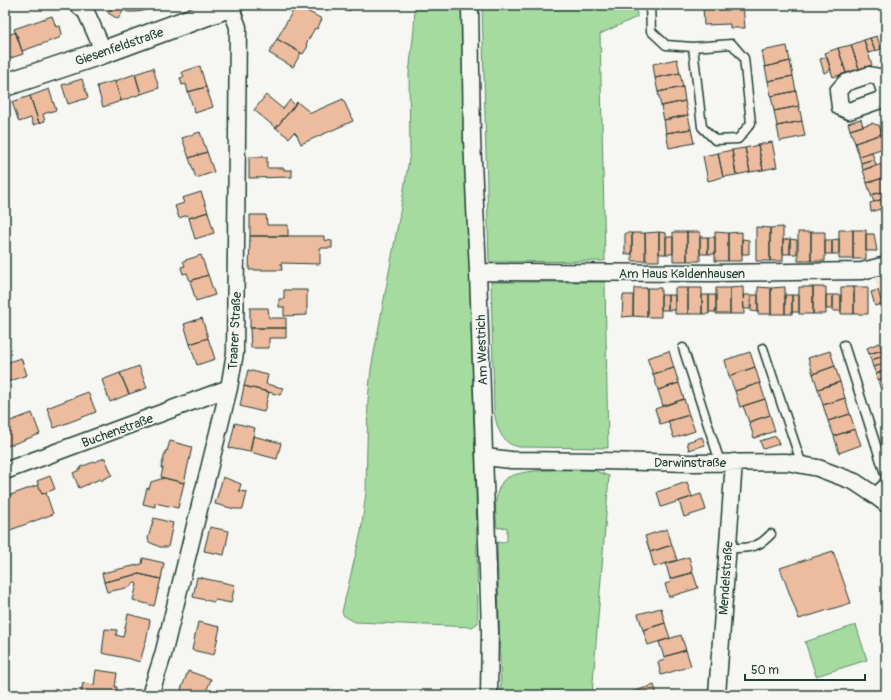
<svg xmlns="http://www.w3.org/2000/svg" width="891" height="700" viewBox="0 0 891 700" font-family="Pangolin,sans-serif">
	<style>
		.built { fill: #f3e4d9 }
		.green { fill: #a5db9f; stroke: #628c6a }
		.building { fill: #edbb9e; stroke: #1f3d34 }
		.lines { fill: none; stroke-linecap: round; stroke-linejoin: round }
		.lane-casing { stroke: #1f3d34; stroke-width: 11 }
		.street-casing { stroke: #1f3d34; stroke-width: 19 }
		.secondary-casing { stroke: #1f3d34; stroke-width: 25 }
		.lane { stroke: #f6f6f2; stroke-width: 8 }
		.street { stroke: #f6f6f2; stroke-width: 16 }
		.secondary { stroke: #f6f6f2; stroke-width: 22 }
		.labels { text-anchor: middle; stroke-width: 3.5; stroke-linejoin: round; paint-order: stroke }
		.street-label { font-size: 13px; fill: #1f3d34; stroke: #f6f6f2 }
	</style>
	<rect width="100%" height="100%" fill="#f6f6f2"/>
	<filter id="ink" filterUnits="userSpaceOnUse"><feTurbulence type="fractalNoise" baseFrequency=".025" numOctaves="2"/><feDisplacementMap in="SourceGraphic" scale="8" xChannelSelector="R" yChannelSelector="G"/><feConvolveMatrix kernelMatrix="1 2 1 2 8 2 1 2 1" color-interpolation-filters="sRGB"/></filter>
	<g filter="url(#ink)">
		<path class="built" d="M886,276V314L875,279Z"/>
		<path class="green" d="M415,5H462L476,488L478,623L472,627L355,622L344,616L342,612L361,532L366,492L368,400L371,369L398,224L407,172L410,152L409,74L414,29Z
			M482,5H636L637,17L600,34L605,261L489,262Z
			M491,282H605L608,448L519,447C516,446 512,445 510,444C499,437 496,423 494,411Z
			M593,470L609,476L592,695H501L497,542L502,543L507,541V527L497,528C496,516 494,503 498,491C499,487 502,482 504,480C519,467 573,470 593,470Z
			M856,625L867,660L816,676L805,642Z"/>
		<path class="building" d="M113,5L124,10L118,19L108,13Z
			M115,5H150L151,8L143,11L135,12H128L124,10Z
			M296,5L322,19L317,29L315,28L306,44L308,46L303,54L277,39Z
			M343,5H360L346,12Z
			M703,5H743L745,28H730V24L704,25Z
			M52,16L56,27L60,26L62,34L59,38L22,51L14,29Z
			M16,32L23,54L5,60V36Z
			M877,36L881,49L875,51L870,38Z
			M870,38L875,51L868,53L864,40Z
			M277,39L301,53L293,67L269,53Z
			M864,40L872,65L859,69L851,45Z
			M851,45L859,69L846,73L838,48Z
			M787,46L790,61L765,67L762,51Z
			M838,48L846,73L833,77L825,53Z
			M827,57L831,70L824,73L820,59Z
			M677,59L680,73L655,78L653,64Z
			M790,61L793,76L768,81L765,67Z
			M200,66L206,87L188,92L186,84L182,85L180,78L184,77L182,72Z
			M153,68L159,88L141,94L135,74Z
			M680,73L683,87L658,92L655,78Z
			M135,74L141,94L121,101L115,81Z
			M793,76L796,91L771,96L768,81Z
			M82,79L88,98L68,104L62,85Z
			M115,81L121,101L103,107L97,86Z
			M206,87L213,107L195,113L188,92Z
			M683,87L685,101L661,106L658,92Z
			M49,89L56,110L43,114L45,121L39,123L30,96Z
			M796,91L799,106L774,111L771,96Z
			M266,95L283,109L290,100L295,105L276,128L254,110Z
			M30,96L39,123L33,125L31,118L19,122L12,102Z
			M343,99L353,121L301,144L297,135L294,132L289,138L276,128L297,102L311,113Z
			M685,101L688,115L664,120L661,106Z
			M799,106L802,121L777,126L774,111Z
			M688,115L691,129L666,133L664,120Z
			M861,119L863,126L850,130L848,123Z
			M802,121L805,136L780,141L777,126Z
			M872,123L877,125H879L882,134L855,143L850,130Z
			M691,129L694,143L669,148L666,133Z
			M200,132L207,152L189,158L182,138Z
			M882,134L885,144L883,145L881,149L859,156L855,143Z
			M772,142L777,167L763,170L758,145Z
			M758,145L763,170L750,172L745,148Z
			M745,148L750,172L736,175L732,150Z
			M732,150L736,175L723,177L718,153Z
			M207,152L214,172L196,178L189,158Z
			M872,152L874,159L861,163L859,156Z
			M718,153L723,177L708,181L703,156Z
			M249,157H267V168H283L284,170H292V177L249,178Z
			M874,159L876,165L863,170L861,163Z
			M885,163H886V177L867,183L863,170Z
			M886,177V191L871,195L867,183Z
			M885,191L886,198L874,202L871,195Z
			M201,192L208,212L189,218L188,215L179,218L175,206L184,203L182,198Z
			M886,198V207L871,212L870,203Z
			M886,207V228L880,209Z
			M208,212L214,233L195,239L189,218Z
			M250,215H266L267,225H288V236H250Z
			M756,227L770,228V261H756Z
			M783,227V261H770V228Z
			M839,230H853V259H839Z
			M853,230H866V259H853Z
			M659,232V261H646L645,233Z
			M659,232L666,233V254H659Z
			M673,232H687V261H673Z
			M687,232H700V261H687Z
			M715,232L728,233V261H715Z
			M742,232V261H728V233Z
			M798,232H811V261H798Z
			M811,232H825V261H811Z
			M625,233H632V254H625Z
			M632,233H645V261H632Z
			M866,234H874L877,251H866Z
			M250,236H324V240L332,241V248H320V264L281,263L282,270H249Z
			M666,237H673V254H666Z
			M700,237H708V254H700Z
			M708,237H715V254H708Z
			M742,239L749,240V254H742Z
			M790,239V254H783V240Z
			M790,239L797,240V254H790Z
			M839,239V254H832V240Z
			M825,240H832V254H825Z
			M201,255L208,275L190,281L187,273L183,274L181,267L185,266L183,261Z
			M208,275L215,295L196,301L190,281Z
			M743,287L744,314H730V288Z
			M758,287L771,288V314H758Z
			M785,287V314H771V288Z
			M799,287H813V314H799Z
			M813,287H826V314H813Z
			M841,287H854V314H841Z
			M854,287H868V314H854Z
			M634,288H647V317L633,316Z
			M647,288H661V317H647Z
			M675,288H688V314H675Z
			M688,288H702V314H688Z
			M716,288H730V314H716Z
			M284,290H307V315L284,316V307H279V299H284Z
			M878,290L882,304L875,306L871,292Z
			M623,295H633V316L622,317Z
			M661,295H668V310H661Z
			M668,295H675V310H668Z
			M702,295H709V314H702Z
			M709,295H716V312H709Z
			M743,295H751L750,309H744Z
			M751,295H758V312L751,311Z
			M785,295H792V314H785Z
			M792,295H799V312H792Z
			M826,295H833V309H826Z
			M833,295H841V311H833Z
			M250,308H268L269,318H286V328H250Z
			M202,318L208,338L190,344L184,324Z
			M250,328H286V338H269V348H251Z
			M208,338L215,359L197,365L190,344Z
			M879,343L882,350L869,354L867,348Z
			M882,350L884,356L871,360L869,354Z
			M669,351L674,368L653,374L647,358Z
			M830,351L835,366L813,374L808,358Z
			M750,352L755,367L729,376L725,360Z
			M884,356L886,363L873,367L871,360Z
			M21,358L27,375L5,383V363Z
			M886,363V370L876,374L873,367Z
			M139,366L147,388L129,394L120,373Z
			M835,366L840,382L818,389L813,374Z
			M755,367L760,383L735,391L729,376Z
			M674,368L679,383L658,390L653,374Z
			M248,370L268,375L266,384L283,388L280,395L244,386Z
			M886,370V377L878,380L876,374Z
			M120,373L129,394L110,402L102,380Z
			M886,377V385L880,387L878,380Z
			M840,382L845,398L823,405L818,389Z
			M679,383L684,399L663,406L658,390Z
			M760,383L765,399L740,407L735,391Z
			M886,385V392L882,393L880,387Z
			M244,386L269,392L264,412L259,411L240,406Z
			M88,392L96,412L54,428L47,408Z
			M886,392V399L884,400L882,393Z
			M845,398L850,414L828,421L823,405Z
			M684,399L689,415L660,424L655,409Z
			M765,399L770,415L749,422L743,406Z
			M32,413L40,434L5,447V423Z
			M850,414L855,429L834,436L828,421Z
			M689,415L695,431L674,438L668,421Z
			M770,415L775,431L754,438L749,422Z
			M235,423L255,428L250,452L229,448Z
			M855,429L861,445L839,453L834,436Z
			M253,436L281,443L277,459L250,452Z
			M776,436L779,444L763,449L760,441Z
			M702,437L705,445L689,450L687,442Z
			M170,441L192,447L184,483L161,477L163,468H161L166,450L167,451Z
			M105,458L112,475L103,479V480L101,481L100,479L79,488L73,473L81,469L80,467Z
			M50,476L55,489L42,494L37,481Z
			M223,477L241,484L239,491L247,492L243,509H235L215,504Z
			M164,478L184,483L178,508L155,503V507L143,504L147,488L149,489L151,482Z
			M687,482L692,497L661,507L657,492Z
			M38,485L42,494L46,493L53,514L5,532V497Z
			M701,494L706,510L684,517L679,501Z
			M154,518L173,523L168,547H160L149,542L148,538Z
			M210,527L229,531L224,555L204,551Z
			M667,529L672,545L650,552L645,536Z
			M672,545L677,560L654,567L650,552Z
			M833,551L851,603L799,619L780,568Z
			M689,557L693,572L670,579L666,564Z
			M143,558L164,563L161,579L139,574L104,582L102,573L142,564Z
			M693,573L698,588L669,597L665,584L671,582L670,579Z
			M139,574L161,579L154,606L133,600L137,584L134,582L130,587L107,592L104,582Z
			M197,577L235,585L231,603L215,600L214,602L193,597Z
			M661,608L665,623L643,630L638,614Z
			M128,614L150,620L147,637L140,662L130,659L102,653L105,629L117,630L116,635L123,637Z
			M198,622L220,627L214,655L192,650Z
			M665,623L670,638L648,645L643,630Z
			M681,635L686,650L664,657L659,642Z
			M686,650L691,666L661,675L658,662L665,660L664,657Z
			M96,670L117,673L115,687H117L116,695H95L81,693L83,683L94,685Z
			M188,671L211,679L205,695H179Z
			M654,685L657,695H633L632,692Z"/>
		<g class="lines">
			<g class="lane-casing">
				<path id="lane" d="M650,5L651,31L666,45L693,47L732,44L744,58L751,123L738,139L715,140L702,127L693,47
					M844,345L886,477L884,483L873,494
					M683,348L720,462
					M763,348L802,465
					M727,548C739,548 752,549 762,542C765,540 768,537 771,534"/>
			</g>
			<g class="street-casing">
				<path id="street" d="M78,5L86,12L104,52
					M470,5L472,139L478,272L490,631L489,695
					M886,94L880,77L869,75L845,83L838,91L840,107L849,111L886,98
					M478,272L712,273L862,271L886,265
					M485,457L511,460L601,461L692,463L787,462L818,468L855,482L873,494L886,504
					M5,471L229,388
					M150,695L163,655L229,388L235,353L238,27L230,6
					M717,695L734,462"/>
			</g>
			<g class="secondary-casing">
				<path id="secondary" d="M5,85L104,52L232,5"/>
			</g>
			<use href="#lane" class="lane"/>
			<use href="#street" class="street"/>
			<use href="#secondary" class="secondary"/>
		</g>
	</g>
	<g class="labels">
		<g class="street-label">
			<text transform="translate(119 46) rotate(-19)" y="5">Giesenfeldstraße</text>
			<text x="682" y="278">Am Haus Kaldenhausen</text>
			<text transform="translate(234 331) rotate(-87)" y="5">Traarer Straße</text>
			<text transform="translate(481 350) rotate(-92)" y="5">Am Westrich</text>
			<text transform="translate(117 430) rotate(-20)" y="5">Buchenstraße</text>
			<text x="690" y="467">Darwinstraße</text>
			<text transform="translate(725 578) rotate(-86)" y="5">Mendelstraße</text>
		</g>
	</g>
	<rect width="891" height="700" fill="none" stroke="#f6f6f2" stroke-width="20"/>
	<rect x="10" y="10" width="871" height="680" fill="none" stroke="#1f3d34" stroke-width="1.5" filter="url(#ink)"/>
	<path d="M745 674v6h120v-6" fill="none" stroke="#1f3d34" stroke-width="2"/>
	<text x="751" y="674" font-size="12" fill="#1f3d34" stroke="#f6f6f2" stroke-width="3" paint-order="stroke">50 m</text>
</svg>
